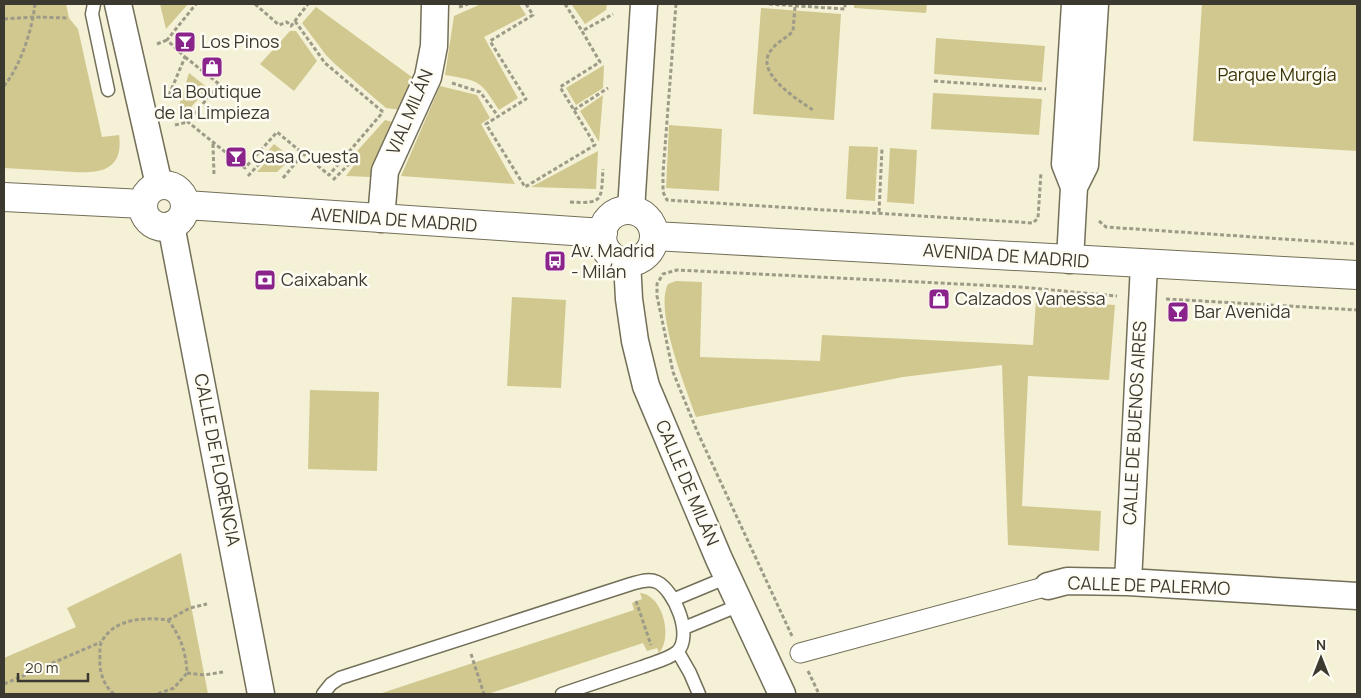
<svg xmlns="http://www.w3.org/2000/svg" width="1361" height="698" viewBox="0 0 1361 698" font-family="Manrope,sans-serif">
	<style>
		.green { fill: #d1c890 }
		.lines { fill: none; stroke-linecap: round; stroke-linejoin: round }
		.service-casing { stroke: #736f58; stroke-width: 15 }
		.pedestrian-casing { stroke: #736f58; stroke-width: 21 }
		.minor-casing { stroke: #736f58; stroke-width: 29 }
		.tertiary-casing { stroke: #736f58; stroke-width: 30 }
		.path { stroke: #9d9b88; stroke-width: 3; stroke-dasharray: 4 2.5; stroke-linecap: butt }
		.service { stroke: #fff; stroke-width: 12 }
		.pedestrian { stroke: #fff; stroke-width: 19 }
		.minor { stroke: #fff; stroke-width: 26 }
		.tertiary { stroke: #fff; stroke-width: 28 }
		.labels { text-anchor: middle; stroke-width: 5; stroke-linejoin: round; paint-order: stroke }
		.poi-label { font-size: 18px; fill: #3c3a30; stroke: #fffdf3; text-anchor: start }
		.park-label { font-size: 18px; fill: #3b3406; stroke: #fffdf3 }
		.street-label { font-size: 18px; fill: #3c3a30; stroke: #fffdf3 }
	</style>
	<rect width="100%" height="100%" fill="#f4f1d6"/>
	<path class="green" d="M4,4H66L69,18L78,29L102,137L119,135C125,178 88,173 58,171C40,170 22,169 4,168Z
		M160,4H188L166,29Z
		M481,4H519L526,15L484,37L518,98L499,110C480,80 480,81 445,75L454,16Z
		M607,4L606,10L585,24L572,5Z
		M854,4H927L926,13L854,8Z
		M1202,4H1357V151L1193,141Z
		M316,7L416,80L401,110L386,108L336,65L326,55L302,23Z
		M761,8L841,14L834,120L753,114Z
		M290,31H296L317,61L294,91L260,64Z
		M936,38L1045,46L1042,82L934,74Z
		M604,65L603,88L576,105L566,88Z
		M189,73L208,88L183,116L179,105Z
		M440,86L477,95L490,118L481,124L515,184L401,176Z
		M933,93L1042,99L1039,135L931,129Z
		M603,95L599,142L580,111Z
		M385,120L397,123L370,177L346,176L355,164L349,160Z
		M669,125L722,129L719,191L666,188Z
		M274,144L292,158L277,172H257L266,162L262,158Z
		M849,146L878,147L875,201L846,199Z
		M890,148L917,150L914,204L887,202Z
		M598,151L596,189L531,187Z
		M676,281L702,282L700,357L820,361L822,335L1033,345L1036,300L1115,305L1109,380L1028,376L1022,506L1101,511L1099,551L1008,545L1002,365L903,377L696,417C686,388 654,311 668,284Z
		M512,297L566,300L561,388L507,386Z
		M310,390L379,392L377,471L308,469Z
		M181,553L208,694H4V658L76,627L67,608Z
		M640,593C663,595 673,637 659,653L657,648L647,651L643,643L488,694H379L634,610L632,603L642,599Z"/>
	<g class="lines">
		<g class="service-casing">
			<path id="service" d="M94,4L92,14L108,90
				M675,599L728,577
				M684,628L740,605
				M678,652L690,673L699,694
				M323,694L331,684L340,678L631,584C639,582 648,578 657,582C674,590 694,636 677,652C669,659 652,663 642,667C616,676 589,685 562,694"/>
		</g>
		<g class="pedestrian-casing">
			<path id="pedestrian" d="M800,653L1048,586"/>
		</g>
		<g class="minor-casing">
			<path id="minor" d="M118,4L159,185
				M1074,187L1085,165L1095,4
				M631,210L644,4
				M381,219L385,171L428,77L434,46L435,4
				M171,225L261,694
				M1070,260L1074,187L1065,164L1075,4
				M627,261L629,299L635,341L646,386L719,559L782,694
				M1128,582L1144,265
				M1048,586L1067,581L1128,582L1357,596"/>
		</g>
		<g class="tertiary-casing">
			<path id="tertiary" d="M143 206a21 21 0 1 1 42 0a21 21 0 1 1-42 0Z
				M4,197L143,204
				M186,205L603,233
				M602 236a26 26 0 1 1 52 0a26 26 0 1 1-52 0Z
				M654,236L1357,275"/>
		</g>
		<path class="path" d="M255,4L279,25L287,22L291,26L308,4
			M526,4L533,15L490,41L526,99L486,124L525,187L595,145L560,87L600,62L582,31L613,14
			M565,4L582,31
			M676,4L663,173V192L667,200L1033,223L1038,218L1041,172
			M769,4L845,9V4
			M459,7L468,4
			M795,7L793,31C787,38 778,41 772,49C752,72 797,99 813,110
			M4,19L34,17L69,18
			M295,21L325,63L383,112
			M157,44L167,40
			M185,57L219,84L188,122L245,168L277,132L329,175L383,112
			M934,81L1046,89
			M452,83L480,92L498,116
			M4,86C21,65 32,30 35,4
			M169,95L185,57L167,40L196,4
			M574,110L608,88
			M175,125L188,122
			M213,144L214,175
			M248,176L259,164L253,158
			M283,178L303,154
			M333,180L348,165L342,160
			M570,202C604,204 601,200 603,169
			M879,212L882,149
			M1099,221L1106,227L1357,244
			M1166,299L1357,310
			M636,601L651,645
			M168,620L190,608L207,604
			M792,636L697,431L673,372L657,296V284L663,274L677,270L1020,287L1117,296
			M471,654L484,694
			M808,671L819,694
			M187,673L204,675L223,672
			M4,684L101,642
			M114,694C105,687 99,673 100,660C100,655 99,646 102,641C115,618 145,617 168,620C181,637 186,652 187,673L174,688L157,694"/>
		<use href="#service" class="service"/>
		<use href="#pedestrian" class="pedestrian"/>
		<use href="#minor" class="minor"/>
		<use href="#tertiary" class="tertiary"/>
	</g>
	<defs>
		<g id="bar-square" transform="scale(1.125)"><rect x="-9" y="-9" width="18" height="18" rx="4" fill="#8a238a" stroke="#fffdf3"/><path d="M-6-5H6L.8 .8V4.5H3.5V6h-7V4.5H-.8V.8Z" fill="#fff"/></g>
		<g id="shop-square" transform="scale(1.125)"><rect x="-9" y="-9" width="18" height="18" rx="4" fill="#8a238a" stroke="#fffdf3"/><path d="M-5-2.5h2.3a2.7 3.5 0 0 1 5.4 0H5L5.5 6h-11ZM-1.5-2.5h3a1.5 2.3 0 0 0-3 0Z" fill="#fff"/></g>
		<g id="bus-square" transform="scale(1.125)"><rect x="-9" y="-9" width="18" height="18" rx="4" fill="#8a238a" stroke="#fffdf3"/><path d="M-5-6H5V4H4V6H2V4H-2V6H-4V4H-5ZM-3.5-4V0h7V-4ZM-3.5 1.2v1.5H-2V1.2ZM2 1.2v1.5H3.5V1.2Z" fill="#fff"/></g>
		<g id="bank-square" transform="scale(1.125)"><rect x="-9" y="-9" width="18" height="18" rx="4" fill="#8a238a" stroke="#fffdf3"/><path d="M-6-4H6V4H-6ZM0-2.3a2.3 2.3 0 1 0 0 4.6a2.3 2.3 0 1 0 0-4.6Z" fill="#fff"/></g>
	</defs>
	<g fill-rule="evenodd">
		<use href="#bar-square" x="185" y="42"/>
		<use href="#shop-square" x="212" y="67"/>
		<use href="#bar-square" x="236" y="157"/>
		<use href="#bus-square" x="555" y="261"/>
		<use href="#bank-square" x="265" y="280"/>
		<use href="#shop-square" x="939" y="299"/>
		<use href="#bar-square" x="1178" y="312"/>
	</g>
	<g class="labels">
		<g class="poi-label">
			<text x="201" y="48">Los Pinos</text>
			<text x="212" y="98" text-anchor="middle">La Boutique<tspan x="212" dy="21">de la Limpieza</tspan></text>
			<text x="252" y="163">Casa Cuesta</text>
			<text x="571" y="257">Av. Madrid<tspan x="571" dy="21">- Milán</tspan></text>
			<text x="281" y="286">Caixabank</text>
			<text x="955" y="305">Calzados Vanessa</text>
			<text x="1194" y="318">Bar Avenida</text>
		</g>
		<g class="park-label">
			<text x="1277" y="81">Parque Murgía</text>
		</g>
		<g class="street-label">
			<text transform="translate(410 112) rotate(-67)" y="6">VIAL MILÁN</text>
			<text transform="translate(394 220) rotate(4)" y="6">AVENIDA DE MADRID</text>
			<text transform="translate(1006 256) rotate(4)" y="6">AVENIDA DE MADRID</text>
			<text transform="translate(1135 423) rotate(-87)" y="6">CALLE DE BUENOS AIRES</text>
			<text transform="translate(217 460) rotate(79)" y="6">CALLE DE FLORENCIA</text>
			<text transform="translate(687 483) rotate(67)" y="6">CALLE DE MILÁN</text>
			<text transform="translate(1149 586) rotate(2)" y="6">CALLE DE PALERMO</text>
		</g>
	</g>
	<rect width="1361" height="698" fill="none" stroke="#3c3a30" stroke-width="10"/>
	<g transform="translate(1321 658)" stroke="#fffdf3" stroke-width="4" paint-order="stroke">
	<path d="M0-4L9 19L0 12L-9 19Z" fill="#3c3a30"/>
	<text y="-8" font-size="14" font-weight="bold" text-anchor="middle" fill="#3c3a30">N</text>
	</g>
	<path d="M18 673v8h70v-8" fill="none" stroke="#3c3a30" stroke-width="2.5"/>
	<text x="25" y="673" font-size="15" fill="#3c3a30" stroke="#fffdf3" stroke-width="4" paint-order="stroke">20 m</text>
</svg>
